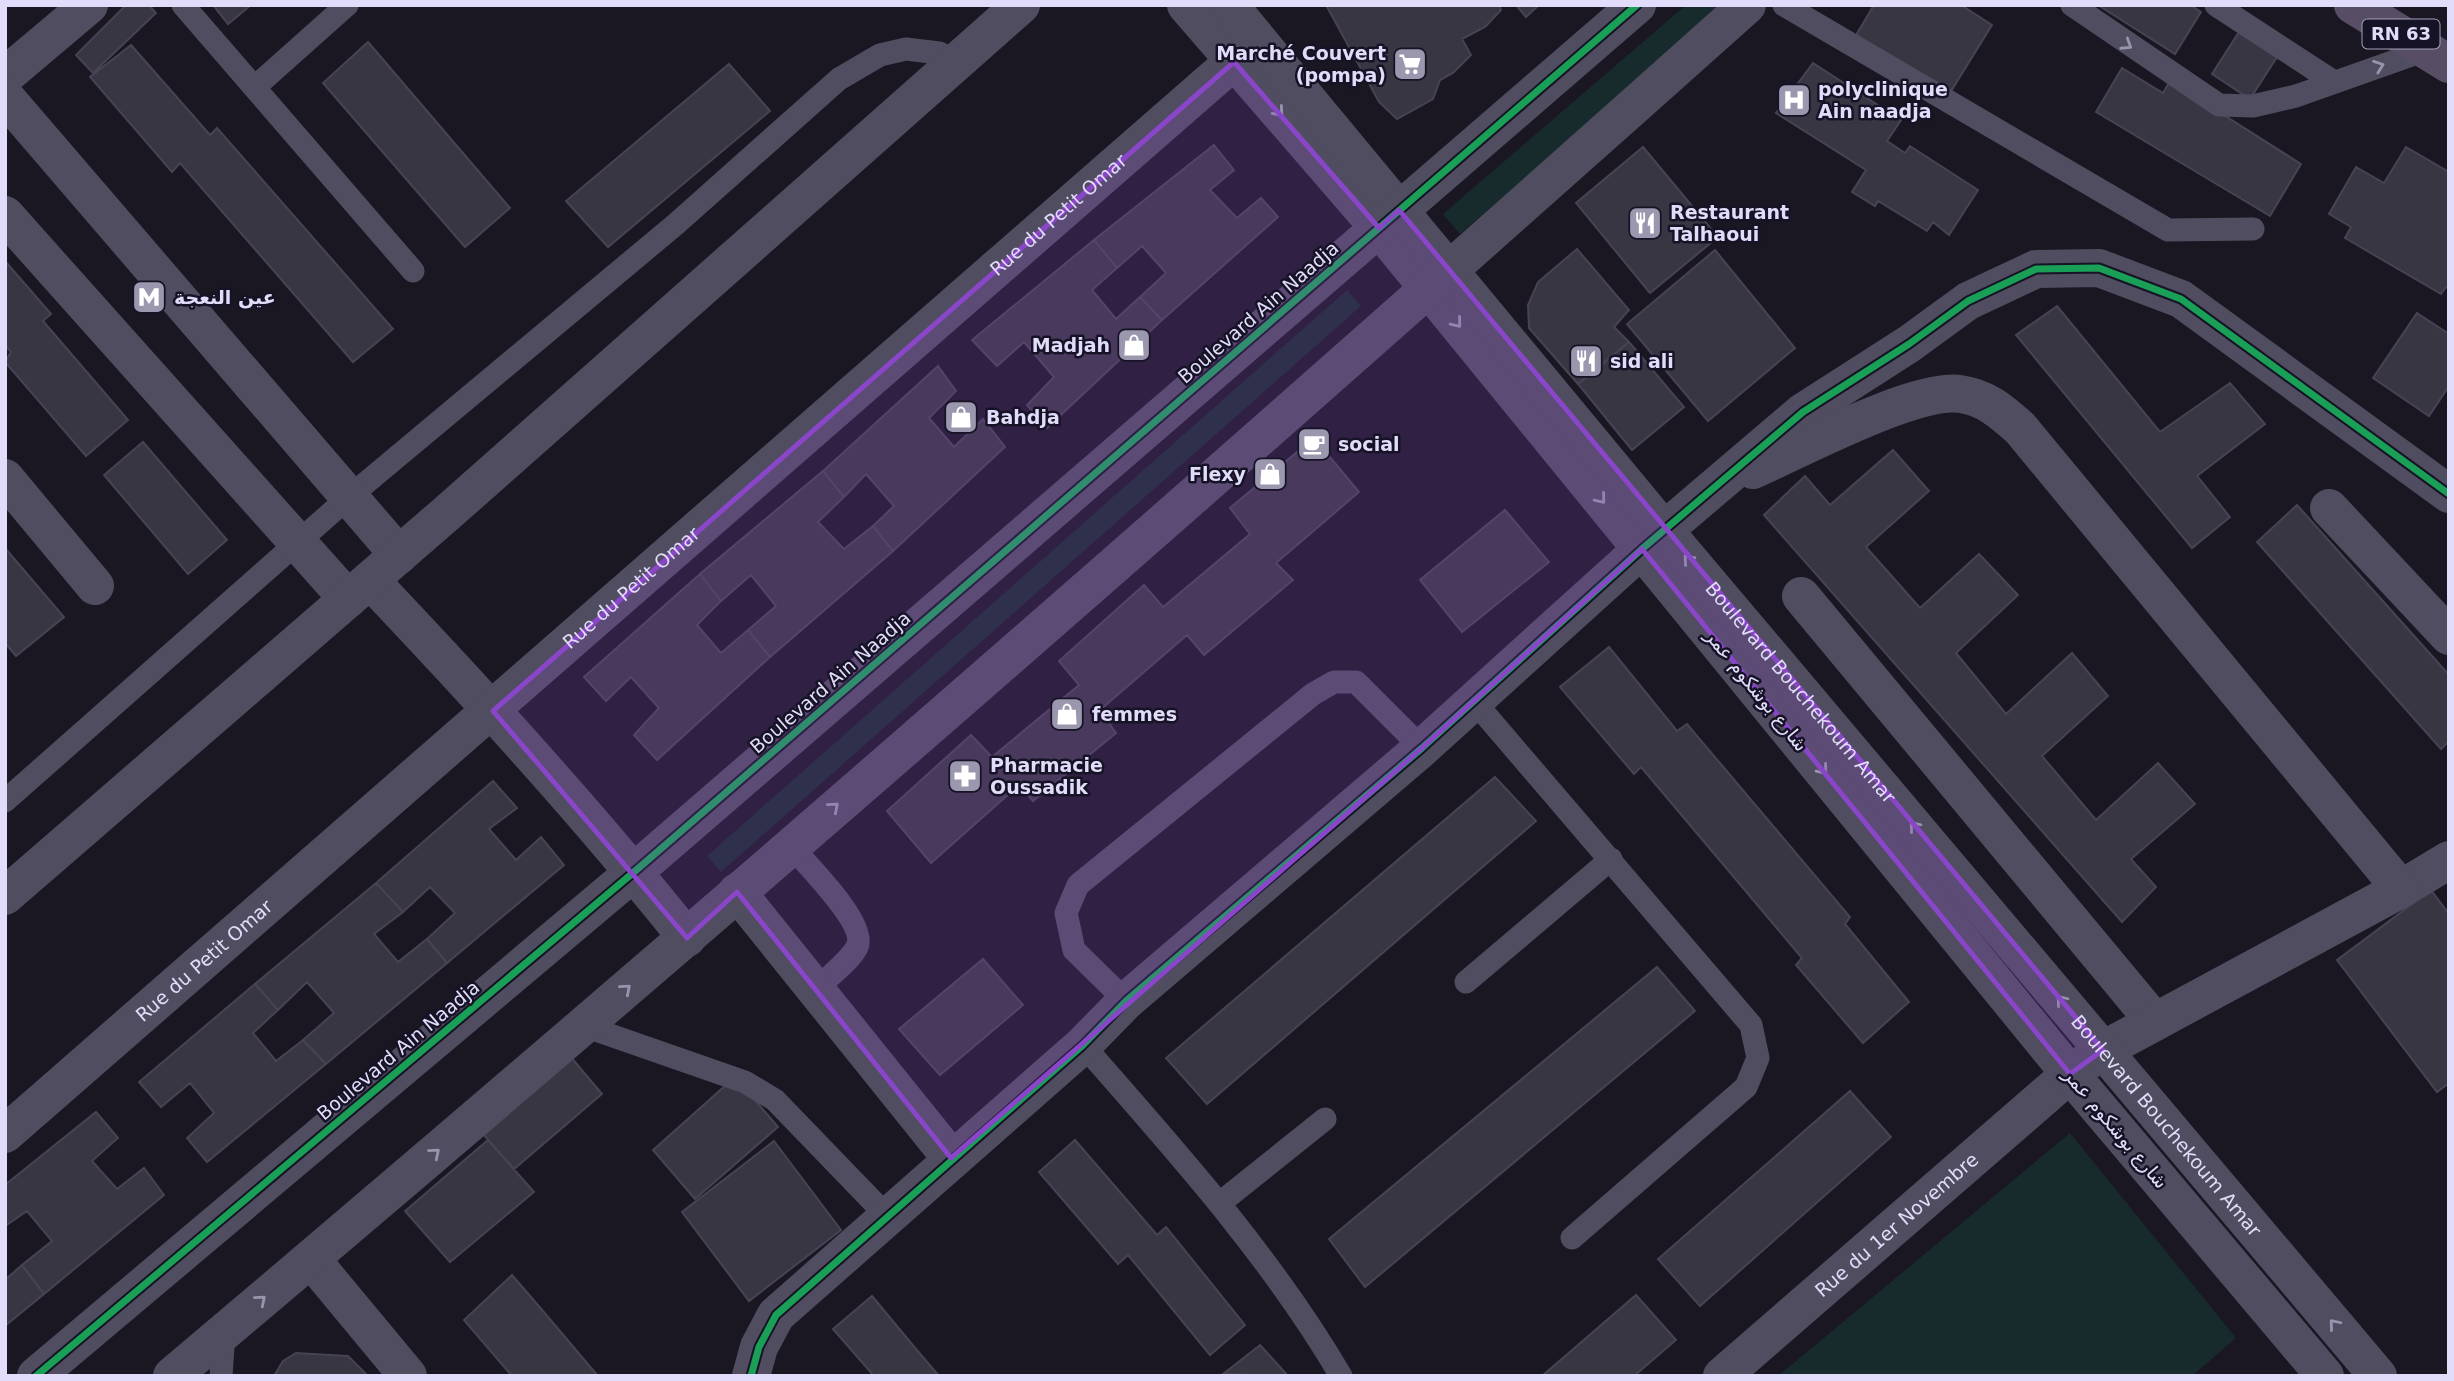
<svg xmlns="http://www.w3.org/2000/svg" width="2454" height="1381" viewBox="0 0 2454 1381" font-family="'DejaVu Sans',Cairo,sans-serif">
	<style>
		.green { fill: #172b2d }
		.building { fill: #393643; stroke: #474354; stroke-width: 2 }
		.lines { fill: none; stroke-linecap: round; stroke-linejoin: round }
		.service { stroke: #504d60; stroke-width: 23 }
		.minor { stroke: #504d60; stroke-width: 38 }
		.tertiary { stroke: #504d60; stroke-width: 38 }
		.primary { stroke: #574e65; stroke-width: 38 }
		.cycleway-casing { stroke: #171326; stroke-width: 11 }
		.cycleway { stroke: #1a9f57; stroke-width: 7 }
		.oneway { stroke: #9894ad }
		.marked { fill: #8a46c8; fill-opacity: 0.2; stroke: #8a46c8; stroke-width: 5; stroke-linejoin: round }
		.labels { text-anchor: middle; stroke-width: 5; stroke-linejoin: round; paint-order: stroke }
		.shield { fill: #171326; stroke: #a4a0ba; stroke-width: 2 }
		.shield-label { font-size: 18px; font-weight: bold; fill: #e1dcfa }
		.poi-label { font-size: 19px; font-weight: bold; fill: #e1dcfa; stroke: #171326; text-anchor: start }
		.street-label { font-size: 19px; fill: #e1dcfa; stroke: #171326 }
	</style>
	<rect width="100%" height="100%" fill="#1a1722"/>
	<path class="green" d="M1686,5H1727L1460,234L1443,214Z
		M1347,290L1361,306L721,872L707,856Z
		M2070,1133L2236,1338L2192,1376H1778Z"/>
	<path class="building" d="M126,5H149L156,13L93,73L76,55Z
		M213,5H251L228,24Z
		M1326,5H1499L1501,10L1485,27L1462,39L1471,55L1453,73L1440,80L1433,99L1397,119L1379,102Z
		M1516,5H1539L1526,17Z
		M1874,5H1961L1992,25L1948,96L1855,37Z
		M2098,5H2190L2201,12L2175,54Z
		M2239,32L2277,57L2250,99L2212,74Z
		M368,42L510,208L465,247L323,83Z
		M131,45L210,135L217,128L393,329L353,362L180,163L172,172L90,77Z
		M1813,63L1901,120L1887,141L1905,153L1910,146L1978,190L1949,235L1933,222L1927,231L1878,201L1875,206L1852,192L1866,170L1776,113Z
		M729,64L770,111L608,247L566,201Z
		M2122,68L2163,93L2170,81L2301,164L2270,216L2096,112Z
		M1214,145L1234,170L1210,190L1237,218L1261,198L1278,217L1162,320L1140,297L1166,273L1142,246L1117,268L1094,240Z
		M1643,147L1718,237L1650,293L1576,203Z
		M2406,147L2449,172V289L2446,287L2441,294L2345,238L2351,227L2329,214L2356,167L2384,183Z
		M1094,240L1117,268L1092,290L1116,319L1140,297L1162,320L1047,428L1027,405L1054,377L1024,342L997,366L972,340Z
		M1577,249L1629,310L1614,327L1629,342L1578,384L1529,328L1528,305L1538,282Z
		M1715,250L1795,348L1708,421L1627,324Z
		M5,261L51,314L43,321L128,420L86,456L5,362L11,352L5,345Z
		M2057,306L2160,432L2230,383L2265,424L2197,476L2230,517L2192,548L2016,335Z
		M2417,313L2449,334V386L2429,416L2373,378Z
		M1629,342L1684,407L1632,450L1578,384Z
		M938,366L956,391L929,418L954,447L983,419L1005,447L893,551L873,526L894,506L866,474L844,497L823,471Z
		M1314,438L1359,492L1276,563L1293,580L1204,655L1187,635L1100,710L1116,733L1033,801L1019,785L931,863L887,811L971,735L992,757L1079,685L1059,661L1144,585L1163,607L1250,534L1230,508Z
		M143,442L227,540L188,574L104,475Z
		M1893,450L1929,491L1866,547L1920,608L1979,554L2018,595L1956,653L2006,714L2072,653L2108,696L2042,756L2096,820L2158,763L2195,804L2131,859L2156,887L2122,922L1764,515L1805,476L1830,505Z
		M823,471L844,497L818,522L844,549L873,526L893,551L770,657L748,630L776,606L751,575L721,601L700,574Z
		M2297,505L2449,675V741L2441,749L2257,542Z
		M1505,510L1549,562L1462,632L1420,580Z
		M5,548L64,617L16,656L5,643Z
		M700,574L721,601L697,625L721,653L748,630L770,657L657,760L634,735L659,708L631,677L606,701L584,677Z
		M1609,647L1677,731L1687,724L1850,917L1845,924L1909,1002L1863,1043L1796,965L1802,958L1641,767L1634,774L1560,687Z
		M1495,777L1536,821L1207,1104L1166,1058Z
		M493,781L517,808L489,829L516,860L541,837L564,865L447,963L427,939L455,913L430,887L403,912L376,883Z
		M376,883L403,912L374,934L398,962L427,939L447,963L326,1064L303,1040L334,1013L307,982L278,1010L255,984Z
		M2431,890L2449,914V1083L2437,1092L2337,960Z
		M983,959L1023,1005L940,1075L899,1029Z
		M1657,967L1695,1011L1365,1287L1329,1239Z
		M255,984L278,1010L253,1033L276,1061L303,1040L326,1064L207,1162L187,1138L214,1113L190,1083L161,1107L139,1082Z
		M564,1049L602,1094L514,1169L475,1125Z
		M735,1077L778,1127L695,1199L653,1150Z
		M1850,1091L1891,1137L1700,1306L1658,1259Z
		M96,1112L118,1138L92,1161L117,1189L144,1168L164,1195L44,1294L22,1265L52,1241L27,1211L5,1226V1185Z
		M488,1140L534,1192L450,1262L405,1211Z
		M1075,1140L1157,1235L1166,1227L1245,1325L1210,1355L1128,1255L1118,1264L1039,1172Z
		M774,1141L841,1230L749,1301L682,1212Z
		M22,1265L44,1294L5,1326V1280Z
		M512,1275L543,1311L598,1376H512L464,1320Z
		M1636,1295L1676,1340L1634,1376H1542Z
		M872,1296L911,1343L939,1376H874L833,1329Z
		M1260,1345L1288,1376L1223,1374Z
		M296,1353L348,1356L368,1376H274L283,1361Z"/>
	<g class="lines">
		<path class="service" d="M183,5L413,271
			M1784,5L2168,230L2253,229
			M2072,5L2219,105L2253,106L2296,96L2426,50
			M2216,5L2334,82
			M255,87L347,5
			M1473,700L1751,1025L1758,1058L1746,1087L1572,1238
			M5,801L349,497L676,224L839,79L880,55L906,49L939,53L956,61
			M790,845C806,864 868,924 857,947C849,962 828,977 815,990
			M1466,982L1611,859
			M1126,1001L1074,950L1066,913L1078,885L1313,694L1334,682H1356L1422,748
			M584,1026L745,1082L775,1100L887,1216
			M1083,1045C1175,1150 1270,1255 1341,1376
			M1220,1203L1325,1119
			M221,1376L224,1332"/>
		<g class="minor">
			<path d="M5,76L89,5"/>
			<path d="M5,97L399,555"/>
			<path d="M5,215L348,599"/>
			<path d="M5,478L95,586"/>
			<path d="M2329,508L2449,636"/>
			<path d="M370,580C480,696 587,813 687,938"/>
			<path d="M1801,596L2155,1022"/>
			<path d="M2401,889L2449,860"/>
			<path d="M737,892L951,1158"/>
			<path d="M5,896L446,514L1021,5"/>
			<path id="s1" d="M5,1134L1257,41"/>
			<path d="M311,1259L408,1376"/>
			<path d="M751,1376L759,1347L776,1315L1083,1045L1126,1001L1422,748L1642,549L1803,412L1909,344L1968,301L2036,269L2099,268L2181,299L2449,494"/>
			<path id="s2" d="M1722,1376L2070,1074L2103,1050L2401,889L2020,428C2002,412 1985,397 1960,394C1914,388 1799,450 1753,470"/>
		</g>
		<g class="tertiary">
			<path d="M1186,5L1379,228L2070,1074L2325,1376"/>
			<path id="s3" d="M1229,5L1664,530L2378,1376"/>
			<path d="M36,1376L634,872L1637,5"/>
			<path d="M172,1376C704,927 1228,469 1747,5"/>
		</g>
		<path class="primary" d="M2353,5L2449,64"/>
		<g class="cycleway-casing">
			<path id="cycleway" d="M36,1376L634,872L1637,5
				M751,1376L759,1347L776,1315L1083,1045L1126,1001L1422,748L1642,549L1803,412L1909,344L1968,301L2036,269L2099,268L2181,299L2449,494"/>
		</g>
		<use href="#cycleway" class="cycleway"/>
	</g>
	<defs><path id="oneway-chevron" d="M-2-3.5L2.5 0L-2 3.5" fill="none" stroke-width="1.6" stroke-linecap="round" stroke-linejoin="round" transform="scale(1.75)"/></defs>
	<g class="oneway">
		<use href="#oneway-chevron" transform="translate(2127 45) rotate(33)"/>
		<use href="#oneway-chevron" transform="translate(2379 66) rotate(-20)"/>
		<use href="#oneway-chevron" transform="translate(1279 112) rotate(49)"/>
		<use href="#oneway-chevron" transform="translate(1457 323) rotate(51)"/>
		<use href="#oneway-chevron" transform="translate(1601 499) rotate(51)"/>
		<use href="#oneway-chevron" transform="translate(1688 559) rotate(-130)"/>
		<use href="#oneway-chevron" transform="translate(1823 770) rotate(51)"/>
		<use href="#oneway-chevron" transform="translate(834 807) rotate(-41)"/>
		<use href="#oneway-chevron" transform="translate(1914 826) rotate(-130)"/>
		<use href="#oneway-chevron" transform="translate(626 989) rotate(-41)"/>
		<use href="#oneway-chevron" transform="translate(2061 1000) rotate(-130)"/>
		<use href="#oneway-chevron" transform="translate(435 1153) rotate(-40)"/>
		<use href="#oneway-chevron" transform="translate(261 1300) rotate(-40)"/>
		<use href="#oneway-chevron" transform="translate(2334 1324) rotate(-130)"/>
	</g>
	<path class="marked" d="M1234,62L1379,228L1399,210L2103,1050L2070,1074L1642,549L1422,748L951,1158L737,892L687,938L493,711Z"/>
	<defs>
		<g id="supermarket-square" transform="scale(1.75)"><rect x="-9" y="-9" width="18" height="18" rx="4" fill="#9b97ae" stroke="#171326"/><path d="M-6-5.5h2.5l.6 2H6L4.5 2H-2.5L-4.4-4H-6ZM-1.5 3.2a1.3 1.3 0 1 0 .1 0ZM3 3.2a1.3 1.3 0 1 0 .1 0Z" fill="#fff"/></g>
		<g id="hospital-square" transform="scale(1.75)"><rect x="-9" y="-9" width="18" height="18" rx="4" fill="#9b97ae" stroke="#171326"/><path d="M-5-5h3v3.5h4V-5h3V5h-3V1.5h-4V5h-3Z" fill="#fff"/></g>
		<g id="restaurant-square" transform="scale(1.75)"><rect x="-9" y="-9" width="18" height="18" rx="4" fill="#9b97ae" stroke="#171326"/><path d="M-5-6h1v4h1v-4h1v4h1v-4h1v5L-1.5 .5V6h-2V.5L-5-1ZM5-6V6H3V1.5H1.5Q1.5-4 5-6Z" fill="#fff"/></g>
		<g id="metro-square" transform="scale(1.75)"><rect x="-9" y="-9" width="18" height="18" rx="4" fill="#9b97ae" stroke="#171326"/><path d="M-5.5 5V-5H-3L0 0L3-5H5.5V5H3V-.5L0 4L-3-.5V5Z" fill="#fff"/></g>
		<g id="shop-square" transform="scale(1.75)"><rect x="-9" y="-9" width="18" height="18" rx="4" fill="#9b97ae" stroke="#171326"/><path d="M-5-2.5h2.3a2.7 3.5 0 0 1 5.4 0H5L5.5 6h-11ZM-1.5-2.5h3a1.5 2.3 0 0 0-3 0Z" fill="#fff"/></g>
		<g id="cafe-square" transform="scale(1.75)"><rect x="-9" y="-9" width="18" height="18" rx="4" fill="#9b97ae" stroke="#171326"/><path d="M-5.5-4.5H6V0H3Q3 3.5 0 3.5H-2.5Q-5.5 3.5-5.5 0ZM3-3.2v2h1.7v-2ZM-6 4.5H4V6H-6Z" fill="#fff"/></g>
		<g id="pharmacy-square" transform="scale(1.75)"><rect x="-9" y="-9" width="18" height="18" rx="4" fill="#9b97ae" stroke="#171326"/><path d="M-2-6h4v4h4v4h-4v4h-4v-4h-4v-4h4Z" fill="#fff"/></g>
	</defs>
	<g fill-rule="evenodd">
		<use href="#supermarket-square" x="1410" y="64"/>
		<use href="#hospital-square" x="1794" y="100"/>
		<use href="#restaurant-square" x="1645" y="223"/>
		<use href="#metro-square" x="149" y="297"/>
		<use href="#shop-square" x="1134" y="345"/>
		<use href="#restaurant-square" x="1586" y="361"/>
		<use href="#shop-square" x="961" y="417"/>
		<use href="#cafe-square" x="1314" y="444"/>
		<use href="#shop-square" x="1270" y="474"/>
		<use href="#shop-square" x="1067" y="714"/>
		<use href="#pharmacy-square" x="965" y="776"/>
	</g>
	<g class="labels">
		<rect class="shield" x="2362.5" y="19.5" width="77" height="29" rx="5"/>
		<g class="shield-label">
			<text x="2401" y="40">RN 63</text>
		</g>
		<g class="poi-label">
			<text x="1386" y="60" text-anchor="end">Marché Couvert<tspan x="1386" dy="22">(pompa)</tspan></text>
			<text x="1818" y="96">polyclinique<tspan x="1818" dy="22">Ain naadja</tspan></text>
			<text x="1670" y="219">Restaurant<tspan x="1670" dy="22">Talhaoui</tspan></text>
			<text x="174" y="304">عين النعجة</text>
			<text x="1110" y="352" text-anchor="end">Madjah</text>
			<text x="1610" y="368">sid ali</text>
			<text x="986" y="424">Bahdja</text>
			<text x="1338" y="451">social</text>
			<text x="1246" y="481" text-anchor="end">Flexy</text>
			<text x="1092" y="721">femmes</text>
			<text x="990" y="772">Pharmacie<tspan x="990" dy="22">Oussadik</tspan></text>
		</g>
		<g class="street-label">
			<text dy="7" stroke="none"><textPath href="#s1" startOffset="1398">Rue du Petit Omar</textPath></text>
			<text transform="translate(1258 312) rotate(-41)" y="7">Boulevard Ain Naadja</text>
			<text dy="7" stroke="none"><textPath href="#s1" startOffset="831">Rue du Petit Omar</textPath></text>
			<text transform="translate(830 682) rotate(-41)" y="7">Boulevard Ain Naadja</text>
			<text transform="translate(1757 690) rotate(51)" y="7">شارع بوشكوم عمر</text>
			<text dy="7" stroke="none"><textPath href="#s3" startOffset="894">Boulevard Bouchekoum Amar</textPath></text>
			<text dy="7" stroke="none"><textPath href="#s1" startOffset="264">Rue du Petit Omar</textPath></text>
			<text transform="translate(398 1050) rotate(-40)" y="7">Boulevard Ain Naadja</text>
			<text dy="7" stroke="none"><textPath href="#s3" startOffset="1461">Boulevard Bouchekoum Amar</textPath></text>
			<text transform="translate(2116 1128) rotate(50)" y="7">شارع بوشكوم عمر</text>
			<text dy="7" stroke="none"><textPath href="#s2" startOffset="231">Rue du 1er Novembre</textPath></text>
		</g>
	</g>
	<rect width="2454" height="1381" fill="none" stroke="#e1dcfa" stroke-width="14"/>
</svg>
